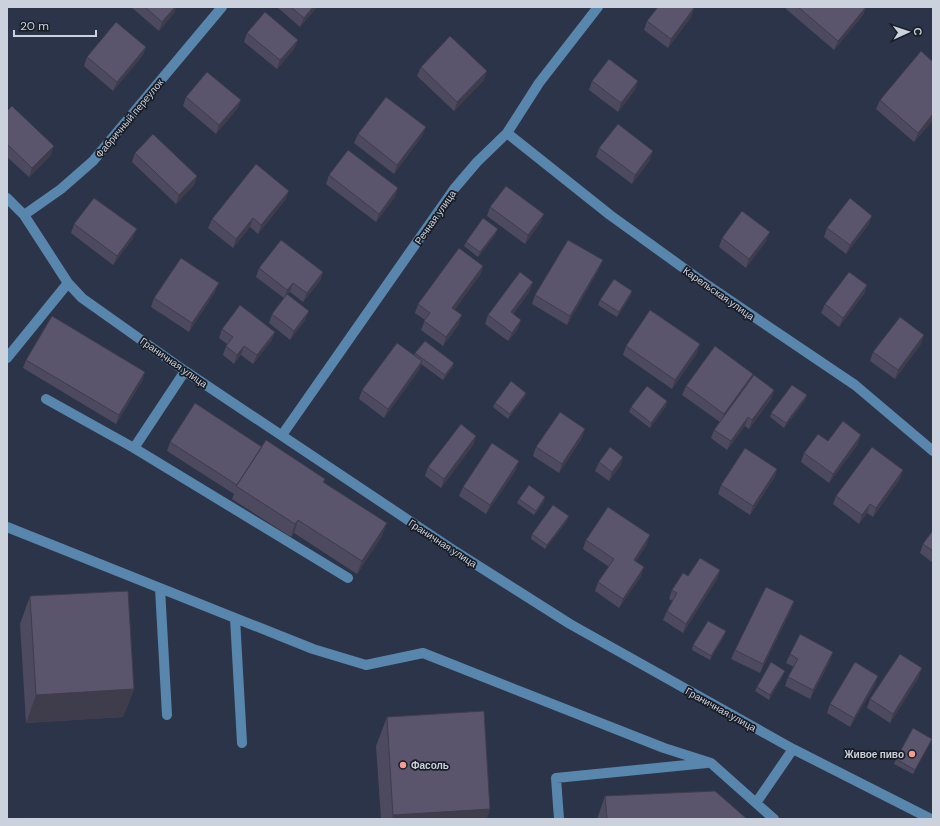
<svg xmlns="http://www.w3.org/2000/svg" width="940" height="826" viewBox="0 0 940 826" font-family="'DM Sans',sans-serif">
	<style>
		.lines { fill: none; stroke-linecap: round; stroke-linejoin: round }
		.minor { stroke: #5986ad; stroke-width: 10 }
		.wall { fill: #4d495e }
		.shaded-wall { fill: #3f3c4c }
		.building { fill: #5a556d; stroke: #3f3c4c }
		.poi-dot { fill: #f59c90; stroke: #181c25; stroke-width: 1.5 }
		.labels { text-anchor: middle; stroke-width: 3.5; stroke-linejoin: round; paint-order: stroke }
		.street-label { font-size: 10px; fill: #ccd1de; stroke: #181c25 }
		.poi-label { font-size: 10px; font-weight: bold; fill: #ccd1de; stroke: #181c25; text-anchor: end }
	</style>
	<rect width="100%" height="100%" fill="#2c3449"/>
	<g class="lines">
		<path class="minor" d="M507,133L610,215L707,285L855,385L933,451
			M7,198L24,215L68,283L82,298L185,371L450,548L570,624L793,749L931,819
			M24,215L61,189L93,161L222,7
			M7,358L68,283
			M46,399L134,448L348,578
			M282,435L454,189L477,162L507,133L539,83L598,7
			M134,448L185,371
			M7,527L313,649L366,665L423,653L664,748L711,763L774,819
			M160,588L167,715
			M235,618L242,743
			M756,803L793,749
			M559,819L556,778L707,763"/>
	</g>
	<path class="wall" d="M131,7H176L174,13L159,31Z
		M277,7H317L300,27Z
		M787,7H866L863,15L834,50L786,9Z
		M694,8L691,17L668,48L644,30L647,21Z
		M247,33L298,40L294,49L277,69L244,42Z
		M146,47L143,55L113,91L84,66L87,57Z
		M421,67L484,80L454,111L417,76Z
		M592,81L635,90L618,112L589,90Z
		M186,97L241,100L237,109L216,134L183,106Z
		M880,100L933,120L914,142L876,109Z
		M7,111L51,155L29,177L7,157Z
		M358,134L422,136L394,174L354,143Z
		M599,148L650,160L632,184L596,157Z
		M135,153L197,176L194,185L176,204L132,162Z
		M329,175L395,197L376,222L326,184Z
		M289,191L285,200L258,234L250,227L233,248L208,228L212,219Z
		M490,207L544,214L540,223L525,244L487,216Z
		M74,224L133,238L113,265L71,233Z
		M869,224L846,254L824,237L827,228Z
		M496,234L478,257L464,246L466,242Z
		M722,238L766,241L746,268L719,247Z
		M483,266L480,275L455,309L459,324L443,346L421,330L425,320L415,313L418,304Z
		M259,268L323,272L320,281L303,302L290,292L287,295L309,311L305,320L290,340L269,323L272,314L284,298L256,277Z
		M599,269L567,325L532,304L535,295Z
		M867,285L864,294L839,327L821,313L825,304Z
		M530,291L513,314L518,329L508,341L485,324L488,315Z
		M215,292L189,332L151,307L154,298Z
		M631,295L617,317L598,305L600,300Z
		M222,329L275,332L271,341L253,364L241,355L234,364L223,355L226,346L227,344L219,338Z
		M921,344L895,379L870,361L873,352Z
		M626,346L697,353L672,389L623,355Z
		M415,353L453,367L443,380L421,364L419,370L384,418L359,399L362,390L414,355Z
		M26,360L145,372L142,381L116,424L23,368Z
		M753,374L751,381L774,390L771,399L749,429L745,426L727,450L711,438L714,430L720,422L682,395L686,386Z
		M526,393L524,398L508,419L493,407L495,403Z
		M807,395L805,400L784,428L770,417L771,413Z
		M667,401L666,406L650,428L629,412L631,407Z
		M476,436L473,445L441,488L425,476L428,467Z
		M582,438L559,473L533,456L536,447Z
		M828,441L858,444L829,483L801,462L804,453Z
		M170,442L262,447L325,479L324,482L382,536L357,574L294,533L291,537L232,499L234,494L167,451Z
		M623,457L620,466L609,481L595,471L599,462Z
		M777,469L774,478L750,515L718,494L721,485Z
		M516,470L486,514L459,496L463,487Z
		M900,479L873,517L867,513L859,524L833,504L836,496Z
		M519,499L544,502L534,515L517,503Z
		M567,521L545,549L531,539L532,534Z
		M933,530V563L920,553L923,544Z
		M586,540L647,544L636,561L641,576L619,608L595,591L598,582L609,567L583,549Z
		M720,570L717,579L683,633L663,620L667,611L673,601L669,599L672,590L688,576Z
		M30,596L134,689L123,717L26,723L20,624Z
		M794,601L791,610L760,673L731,659L735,650Z
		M726,631L724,636L710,660L692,650L693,645Z
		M790,654L830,661L810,699L785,686L788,677L794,667L786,663Z
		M783,675L769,700L755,691L757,687Z
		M919,677L890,723L867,708L870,699Z
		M875,685L850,727L827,713L830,704Z
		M387,717L487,819H381L376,746Z
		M932,739L930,743L913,774L894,764L896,759Z
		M605,796L747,819H597Z"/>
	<path class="shaded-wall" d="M175,7H176L174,13L159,31L162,22Z
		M313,7H317L300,27L304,18Z
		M866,7L863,15L834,50L838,41Z
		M694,8L691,17L668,48L671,39Z
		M298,40L294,49L277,69L280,60Z
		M146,47L143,55L113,91L117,82Z
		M487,71L484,80L454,111L457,102Z
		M638,81L635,90L618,112L621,103Z
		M241,100L237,109L216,134L219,125Z
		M933,114V120L914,142L918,133Z
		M426,127L422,136L394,174L397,165Z
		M54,146L51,155L29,177L32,168Z
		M653,151L650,160L632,184L635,175Z
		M197,176L194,185L176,204L179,195Z
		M398,188L395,197L376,222L379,214Z
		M289,191L285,200L258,234L261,225Z
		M544,214L540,223L525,244L528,235Z
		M872,216L869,224L846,254L850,245Z
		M253,218L250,227L233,248L236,239Z
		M137,229L133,238L113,265L117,256Z
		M498,229L496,234L478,257L480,252Z
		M770,232L766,241L746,268L749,259Z
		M603,260L599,269L567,325L570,316Z
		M483,266L480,275L449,317L452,308Z
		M323,272L320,281L303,302L307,293Z
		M533,282L530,291L507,321L511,312Z
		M219,283L215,292L189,332L192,323Z
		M293,283L290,292L284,299L287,290Z
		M867,285L864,294L839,327L843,318Z
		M632,291L631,295L617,317L619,312Z
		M309,311L305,320L290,340L294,331Z
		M462,315L459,324L443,346L446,337Z
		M521,320L518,329L508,341L512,333Z
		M275,332L271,341L253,364L257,355Z
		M924,335L921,344L895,379L898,370Z
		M700,344L697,353L672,389L675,380Z
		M244,346L241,355L234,364L237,355Z
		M422,361L419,370L384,418L388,409Z
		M454,363L453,367L443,380L445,375Z
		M145,372L142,381L116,424L119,415Z
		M753,374L750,383L720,423L724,414Z
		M774,390L771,399L749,429L752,420Z
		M526,393L524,398L508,419L510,414Z
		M807,395L805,400L784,428L786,423Z
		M667,401L666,406L650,428L651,423Z
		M748,417L745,426L727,450L731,441Z
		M585,429L582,438L559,473L562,464Z
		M861,435L858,444L829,483L833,474Z
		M476,436L473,445L441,488L444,479Z
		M623,457L620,466L609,481L612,472Z
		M519,461L516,470L486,514L490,505Z
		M777,469L774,478L750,515L753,506Z
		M903,470L900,479L873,517L876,508Z
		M545,497L544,502L534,515L536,511Z
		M870,504L867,513L859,524L862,515Z
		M569,516L567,521L545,549L547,545Z
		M298,520L294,533L291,537L295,524Z
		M387,523L382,536L357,574L362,561Z
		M650,535L647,544L631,569L634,560Z
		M644,567L641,576L619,608L623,599Z
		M720,570L717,579L683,633L686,624Z
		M794,601L791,610L760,673L763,664Z
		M726,631L724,636L710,660L711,656Z
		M833,652L830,661L810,699L813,690Z
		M922,668L919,677L890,723L893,714Z
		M785,671L783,675L769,700L770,695Z
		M878,676L875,685L850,727L854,718Z
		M134,689L123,717L26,723L36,695Z
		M490,809L487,819H392L393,815Z"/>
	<path class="building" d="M145,7H175L162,22Z
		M291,7H313L304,18Z
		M658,7H692L694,8L671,39L647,21Z
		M798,7H866L838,41Z
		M265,12L298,40L280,60L247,33Z
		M116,22L146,47L117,82L87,57Z
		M450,36L487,71L457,102L421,67Z
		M921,51L933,62V114L918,133L880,100Z
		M609,59L638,81L621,103L592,81Z
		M207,72L241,100L219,125L186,97Z
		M386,97L426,127L397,165L358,134Z
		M12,106L54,146L32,168L7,144V111Z
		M618,124L653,151L635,175L599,148Z
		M153,134L197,176L179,195L135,153Z
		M348,150L398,188L379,214L329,175Z
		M256,164L289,191L261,225L253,218L236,239L212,219Z
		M506,186L544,214L528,235L490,207Z
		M94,198L137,229L117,256L74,224Z
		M850,198L872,216L850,245L827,228Z
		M742,211L770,232L749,259L722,238Z
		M483,218L498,229L480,252L466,242Z
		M281,240L323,272L307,293L293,283L287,290L259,268Z
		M568,240L603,260L570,316L535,295Z
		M459,248L483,266L452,308L462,315L446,337L424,321L430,313L418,304Z
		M181,258L219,283L192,323L154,298Z
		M520,272L533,282L511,312L521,320L512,333L488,315Z
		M849,272L867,285L843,318L825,304Z
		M614,279L632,291L619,312L600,300Z
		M287,294L309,311L294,331L272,314Z
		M240,305L275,332L257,355L244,346L237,355L226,346L233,337L222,329Z
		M650,310L700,344L675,380L626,346Z
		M52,316L145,372L119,415L26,360Z
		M900,317L924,335L898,370L873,352Z
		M425,341L454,363L445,375L415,353Z
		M397,343L422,361L388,409L362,390Z
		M715,346L753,374L724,414L686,386Z
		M754,375L774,390L752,420L748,417L731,441L714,430Z
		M511,381L526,393L510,414L495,403Z
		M792,385L807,395L786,423L771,413Z
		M647,386L667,401L651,423L631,407Z
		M195,403L262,447L237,485L170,442Z
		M560,412L585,429L562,464L536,447Z
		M843,421L861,435L833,474L804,453L818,434L828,441Z
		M461,424L476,436L444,479L428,467Z
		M266,440L325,479L323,482L387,523L362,561L298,520L295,524L236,486Z
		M492,443L519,461L490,505L463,487Z
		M610,447L623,457L612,472L599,462Z
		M872,447L903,470L876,508L870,504L862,515L836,496Z
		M745,448L777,469L753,506L721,485Z
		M529,485L545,497L536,511L519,499Z
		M553,505L569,516L547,545L532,534Z
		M608,507L650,535L634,560L644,567L623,599L598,582L614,559L586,540Z
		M933,530V551L923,544Z
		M700,558L720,570L686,624L667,611L677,593L672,590L683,573L688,576Z
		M766,587L794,601L763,664L735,650Z
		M128,591L134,689L36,695L30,596Z
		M708,621L726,631L711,656L693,645Z
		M800,634L833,652L813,690L788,677L798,659L790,654Z
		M900,654L922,668L893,714L870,699Z
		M771,662L785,671L770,695L757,687Z
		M855,662L878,676L854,718L830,704Z
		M484,711L490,809L393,815L387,717Z
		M913,728L932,739L915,770L896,759Z
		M715,791L747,819H607L605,796Z
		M37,818V819H10Z"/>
	<g class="poi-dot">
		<circle cx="912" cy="754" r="4"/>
		<circle cx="403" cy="765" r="4"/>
	</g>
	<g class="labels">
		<g class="street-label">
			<text transform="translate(129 118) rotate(-50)" y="4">Фабричный переулок</text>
			<text transform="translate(435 217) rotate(-55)" y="4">Речная улица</text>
			<text transform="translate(719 293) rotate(35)" y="4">Карельская улица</text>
			<text transform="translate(174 362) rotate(35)" y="4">Граничная улица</text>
			<text transform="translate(443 543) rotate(33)" y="4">Граничная улица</text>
			<text transform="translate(721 709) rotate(29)" y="4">Граничная улица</text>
		</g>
		<g class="poi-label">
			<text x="904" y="758">Живое пиво</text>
			<text x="411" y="769" text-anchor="start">Фасоль</text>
		</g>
	</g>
	<rect width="940" height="826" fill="none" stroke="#ccd1de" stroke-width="16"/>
	<g transform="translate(908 32) rotate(87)" stroke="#181c25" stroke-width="3" paint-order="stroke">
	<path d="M0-3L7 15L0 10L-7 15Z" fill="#ccd1de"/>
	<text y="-6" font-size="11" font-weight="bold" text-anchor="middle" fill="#ccd1de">С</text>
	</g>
	<path d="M14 30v6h82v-6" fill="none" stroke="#ccd1de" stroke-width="2"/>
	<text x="20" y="30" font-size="12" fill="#ccd1de" stroke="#181c25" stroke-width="3" paint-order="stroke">20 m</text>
</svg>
